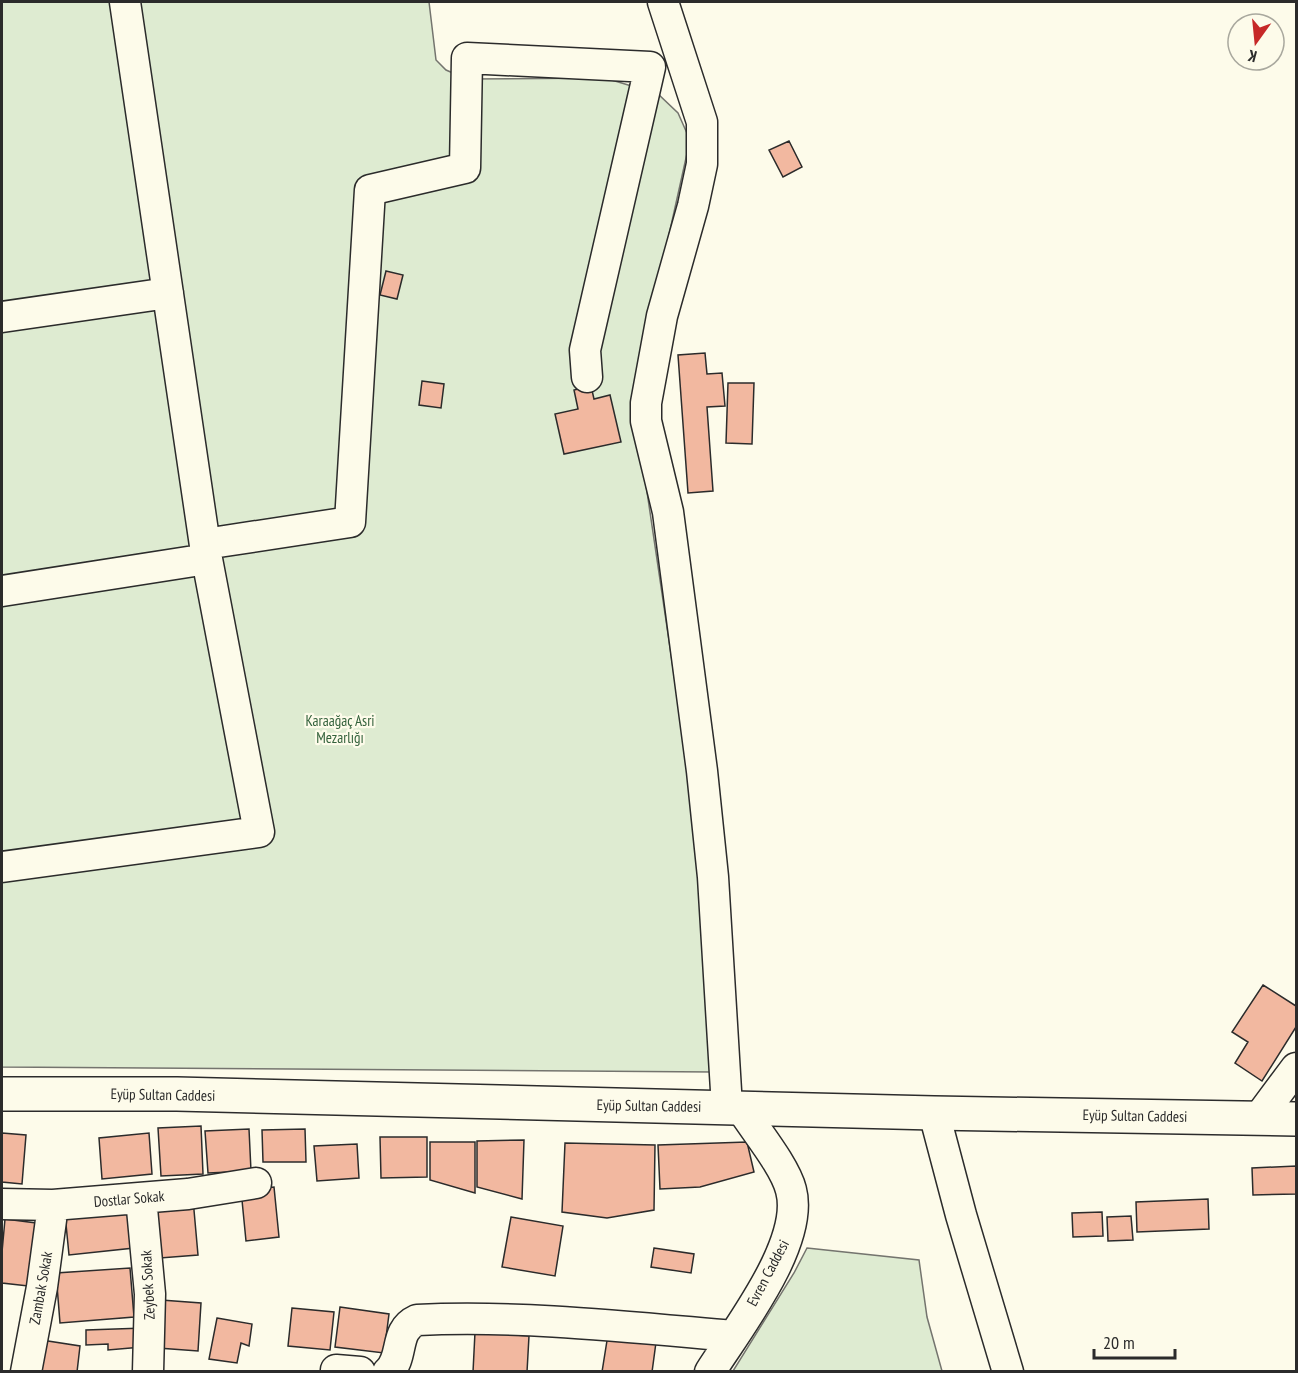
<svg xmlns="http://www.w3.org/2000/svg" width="1298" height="1373" viewBox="0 0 1298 1373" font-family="'PT Sans Narrow',sans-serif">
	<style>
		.green { fill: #deebd1; stroke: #74746e; stroke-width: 1.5 }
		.building { fill: #f2b8a0; stroke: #2b2b2b; stroke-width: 1.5 }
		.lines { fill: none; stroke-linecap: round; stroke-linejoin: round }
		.minor-casing { stroke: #2b2b2b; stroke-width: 33 }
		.major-casing { stroke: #2b2b2b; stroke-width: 36 }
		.minor { stroke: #fdfbea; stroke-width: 30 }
		.major { stroke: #fdfbea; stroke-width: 33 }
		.labels { text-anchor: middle; stroke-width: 4.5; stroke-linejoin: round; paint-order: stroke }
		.park-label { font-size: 15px; fill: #34623c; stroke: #fdfbea }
		.street-label { font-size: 15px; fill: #2b2b2b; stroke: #fdfbea }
	</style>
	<rect width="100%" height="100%" fill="#fdfbea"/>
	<path class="green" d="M2,2H429L436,60L446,70L467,79L605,78L658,94L678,113L690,140L633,397L694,810L713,1072L2,1067Z
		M807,1248L919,1260L927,1317L942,1371H733L794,1273Z"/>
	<path class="building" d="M789,141L802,167L783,177L769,150Z
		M386,271L403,275L397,299L380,295Z
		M705,353L707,374L722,373L725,406L707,407L713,491L688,493L678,355Z
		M422,381L444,384L441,408L419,405Z
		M728,383H754L752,444L726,443Z
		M591,386L594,399L610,395L621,442L564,454L555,414L578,409L574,390Z
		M1263,985L1296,1006V1027L1262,1081L1235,1063L1248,1042L1232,1032Z
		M201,1126L203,1174L161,1176L158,1128Z
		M249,1129L251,1171L208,1173L205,1131Z
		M305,1129L306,1162H263L262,1130Z
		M2,1133L26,1135L22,1184L2,1182Z
		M149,1133L152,1174L102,1179L99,1138Z
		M380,1137H427V1177L381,1178Z
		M524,1140L522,1199L477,1187V1141Z
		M430,1142H475V1193L430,1180Z
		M747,1142L754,1172L700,1187L660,1189L658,1145Z
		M565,1143L655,1145L654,1210L607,1218L562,1212Z
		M357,1144L359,1178L317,1181L314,1146Z
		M1296,1166V1194L1253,1195L1252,1168Z
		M274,1187L279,1237L246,1241L241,1190Z
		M193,1199L198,1255L160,1258L155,1203Z
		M1208,1199L1209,1229L1137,1232L1136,1202Z
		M130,1207L134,1248L69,1255L65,1214Z
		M1102,1212L1103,1236L1073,1237L1072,1213Z
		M1131,1216L1133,1240L1108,1241L1107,1217Z
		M511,1217L563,1226L555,1276L502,1267Z
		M5,1219L44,1224L37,1287L2,1283V1252Z
		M654,1248L694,1254L691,1273L651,1267Z
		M130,1268L134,1317L60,1323L56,1273Z
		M161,1300L201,1303L198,1351L158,1348Z
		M340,1307L389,1314L384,1353L335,1347Z
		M292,1308L334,1312L330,1350L288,1346Z
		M217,1318L252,1324L249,1346L241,1343L237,1363L209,1359Z
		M144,1328L142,1347L108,1350V1344L86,1345V1330Z
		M609,1328L657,1335L652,1372H602Z
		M475,1332L529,1336L527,1372H473Z
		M35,1339L80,1346L77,1372H31Z"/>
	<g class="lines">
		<g class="minor-casing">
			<path id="minor" d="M663,2L702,122V164L693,206L662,316L646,403V421L668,512L702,771L713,877L727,1107
				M2,317L168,293
				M205,544L350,522L370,190L465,168L467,58L650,67L585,350L587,377
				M2,591L207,559L125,2
				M2,867L259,832L207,559
				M934,1113L961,1215L1008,1372
				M1258,1119L1296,1068
				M141,1198L150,1294L148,1372
				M2,1204L53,1205L188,1194L256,1183
				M336,1370L360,1372
				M26,1372L42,1287L53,1205
				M388,1372C405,1357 393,1331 417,1320C520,1315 629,1327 733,1336
				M710,1372C738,1328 805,1242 791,1190C785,1166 755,1130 741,1108"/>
		</g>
		<g class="major-casing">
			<path id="major" d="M2,1094H177L934,1113L1296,1119"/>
		</g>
		<use href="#minor" class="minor"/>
		<use href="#major" class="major"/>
	</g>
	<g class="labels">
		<g class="park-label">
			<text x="340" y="726">Karaağaç Asri<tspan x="340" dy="17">Mezarlığı</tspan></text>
		</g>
		<g class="street-label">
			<text transform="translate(163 1095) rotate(1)" y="5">Eyüp Sultan Caddesi</text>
			<text transform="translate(649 1106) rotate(1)" y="5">Eyüp Sultan Caddesi</text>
			<text transform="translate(1135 1116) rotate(1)" y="5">Eyüp Sultan Caddesi</text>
			<text transform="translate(129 1199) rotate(-5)" y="5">Dostlar Sokak</text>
			<text transform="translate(768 1273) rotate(-62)" y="5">Evren Caddesi</text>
			<text transform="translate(148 1285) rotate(-93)" y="5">Zeybek Sokak</text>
			<text transform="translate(41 1288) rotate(-80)" y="5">Zambak Sokak</text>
		</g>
	</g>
	<rect width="1298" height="1373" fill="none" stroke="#2b2b2b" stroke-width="6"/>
	<g transform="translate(1256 42) rotate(195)"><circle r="28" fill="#fdfbea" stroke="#a9a89e" stroke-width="1.5"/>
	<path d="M0-4.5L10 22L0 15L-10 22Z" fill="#c62828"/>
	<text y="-9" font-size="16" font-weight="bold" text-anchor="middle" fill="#2b2b2b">K</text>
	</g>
	<path d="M1094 1349v9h81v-9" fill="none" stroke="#2b2b2b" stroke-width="3"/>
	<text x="1103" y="1349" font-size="18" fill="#2b2b2b" stroke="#fdfbea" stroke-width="4.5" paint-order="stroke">20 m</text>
</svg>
